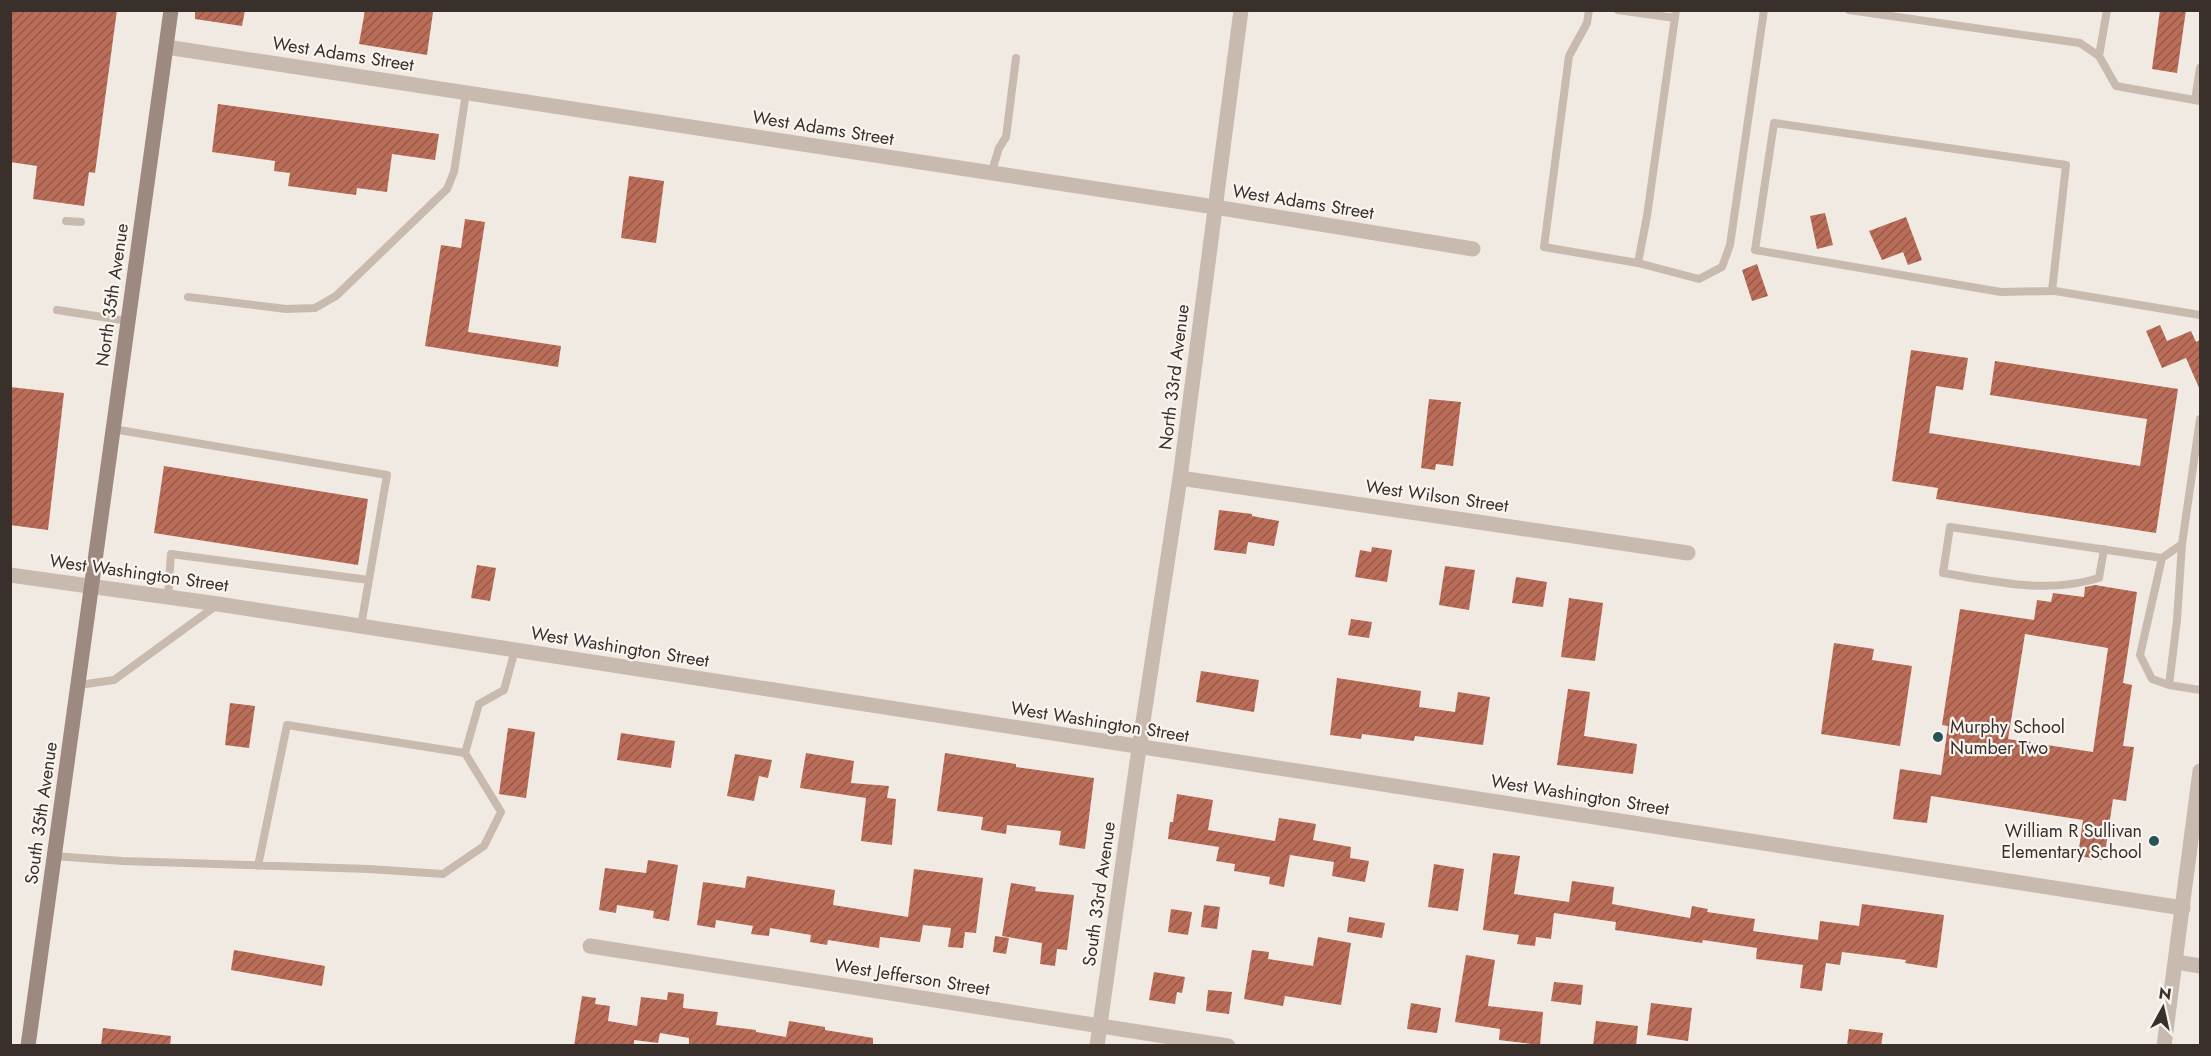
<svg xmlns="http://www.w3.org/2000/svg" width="2211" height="1056" viewBox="0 0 2211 1056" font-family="Jost,sans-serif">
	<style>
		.building { fill: url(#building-hatch); fill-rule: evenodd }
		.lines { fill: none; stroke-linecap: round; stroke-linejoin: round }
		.service { stroke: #c9baaf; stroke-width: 8 }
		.minor { stroke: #c9baaf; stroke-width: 15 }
		.tertiary { stroke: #c9baaf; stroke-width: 15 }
		.secondary { stroke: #9c8a80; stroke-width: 15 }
		.poi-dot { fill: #265456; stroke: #f9f4ef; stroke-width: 2 }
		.labels { text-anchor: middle; stroke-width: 4.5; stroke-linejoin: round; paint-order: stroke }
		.street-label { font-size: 18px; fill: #39302c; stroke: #f9f4ef }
		.poi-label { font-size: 18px; fill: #39302c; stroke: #f9f4ef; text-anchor: start }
	</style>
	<defs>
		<pattern id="building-hatch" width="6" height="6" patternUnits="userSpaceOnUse" patternTransform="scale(1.5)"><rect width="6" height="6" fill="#ba6d58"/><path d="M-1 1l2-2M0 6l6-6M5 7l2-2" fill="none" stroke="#985a49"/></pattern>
	</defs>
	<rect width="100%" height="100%" fill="#f1eae2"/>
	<path class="building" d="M10,10H117L95,173L89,172L84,206L33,199L37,166L10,162Z
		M195,10H245L242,26L195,19Z
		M365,10L433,12L427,55L359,44Z
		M2160,10H2186L2177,73L2152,69Z
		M218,104L439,134L435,160L392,154L387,192L357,188L356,195L288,186L290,173L274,171L275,161L212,152Z
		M629,176L664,181L656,243L621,238Z
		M1825,213L1833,245L1817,249L1810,216Z
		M1906,217L1922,260L1908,265L1903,252L1882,260L1869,231Z
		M465,219L485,222L468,332L561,346L558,367L425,346L441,245L461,248Z
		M1757,264L1768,296L1752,301L1742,270Z
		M2160,325L2167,341L2191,331L2196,342L2200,340V390L2186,358L2162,368L2146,331Z
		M1911,350L1968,358L1963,390L1936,386L1929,433L2140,466L2147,419L1990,395L1995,361L2178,389L2156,533L1936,499L1938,488L1892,481Z
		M10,387L64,393L48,530L10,525Z
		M1429,399L1461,402L1453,466L1436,464L1435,470L1421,468Z
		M164,466L368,499L358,565L154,533Z
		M1219,510L1252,514V516L1279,521L1274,546L1248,542L1246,554L1214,550Z
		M1372,547L1392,550L1387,582L1355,577L1360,550L1371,552Z
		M477,565L496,568L490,601L471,598Z
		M1445,566L1475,570L1469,610L1439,605Z
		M1516,577L1547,582L1543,607L1512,603Z
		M2095,585L2137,592L2123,683L2132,685L2123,746L2134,747L2126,801L2113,799L2104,860L2078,856L2083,820L1931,796L1927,823L1893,819L1900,769L1941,775L1948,726L1942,725L1960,609L2034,620L2037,600L2051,602L2053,593L2084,597L2085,587ZM2025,634L2108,648L2093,752L2008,739Z
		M1569,598L1603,603L1595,661L1561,657Z
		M1351,619L1372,622L1369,638L1348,635Z
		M1834,643L1874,649L1872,660L1912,666L1900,746L1821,734Z
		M1201,671L1259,680L1254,712L1196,702Z
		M1337,678L1421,691L1419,707L1455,712L1458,692L1490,697L1483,745L1415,736L1414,741L1362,734L1361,739L1330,735Z
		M1568,689L1590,692L1584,736L1637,744L1633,774L1557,765Z
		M230,703L255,706L249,748L225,745Z
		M508,728L535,732L526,798L499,794Z
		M621,733L675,741L671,768L617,760Z
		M806,753L854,761L851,783L889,786L887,798L896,799L892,845L861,841L866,798L800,788Z
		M945,753L1016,764V767L1094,778L1085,849L1059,845L1061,831L1007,825L1006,834L981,830L983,817L937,811Z
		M735,754L772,760L768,778L759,776L754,801L727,796Z
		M1177,794L1213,800L1208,830L1275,841L1279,818L1316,824L1313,840L1351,847L1350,858L1369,861L1365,882L1332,876L1334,862L1290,855L1284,887L1269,884L1270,877L1234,871L1235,864L1216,861L1219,847L1168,839L1170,822H1173Z
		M1493,853L1520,856L1514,894L1569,902L1572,881L1614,887L1612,904L1690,918L1692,906L1708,909L1707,912L1755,919L1753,931L1818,940L1820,921L1859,926L1862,904L1944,915L1937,968L1905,963L1906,960L1842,952L1840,965L1826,963L1822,991L1800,988L1803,965L1756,959L1757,948L1703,940L1702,943L1615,930L1616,922L1554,913L1551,939L1536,937L1535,946L1517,944L1519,935L1483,930Z
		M648,860L678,865L669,921L653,918L654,911L617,905L616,913L599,910L605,868L646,873Z
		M1434,864L1464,869L1458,911L1428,907Z
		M914,869L983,878L976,933L965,932L963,948L948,947L951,928L923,925L920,942L880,937L879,948L828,940L827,945L810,942L811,935L770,928L769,936L751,934L753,926L716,920L715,928L697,925L703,882L745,888L747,876L835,890L833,905L908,917Z
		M1011,883L1036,887L1035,891L1074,895L1067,950L1057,949L1055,966L1040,964L1042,943L1002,936Z
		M1204,905L1220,907L1217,929L1201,927Z
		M1171,909L1192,912L1188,935L1168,932Z
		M1349,917L1385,923L1382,938L1347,932Z
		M995,936L1009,938L1006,954L993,952Z
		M1318,937L1351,943L1341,1005L1285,996L1283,1006L1244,999L1252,950L1269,952L1268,959L1313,966Z
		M234,950L325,966L322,986L231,970Z
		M1466,955L1495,960L1488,1006L1543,1012L1540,1045L1499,1040L1500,1029L1455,1022Z
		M1154,972L1185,977L1182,993L1177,992L1175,1004L1149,1000Z
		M1554,982L1583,985L1581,1005L1551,1001Z
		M1208,990L1232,992L1229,1014L1206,1011Z
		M668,992L684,994L683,1008L718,1012L716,1025L756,1030V1032L786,1037L789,1021L825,1027V1030L873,1038V1046H689V1038L660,1033L658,1043L634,1040V1046H574L582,996L596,998L595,1004L610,1006L608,1021L637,1026L641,997L667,1000Z
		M1411,1003L1441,1008L1437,1033L1407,1029Z
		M1651,1003L1692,1008L1688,1041L1647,1035Z
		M1596,1021L1638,1026L1636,1046H1593Z
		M103,1028L171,1036L170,1046H101Z
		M1849,1029L1883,1033L1881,1046H1847Z"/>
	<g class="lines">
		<path class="service" d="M1589,10L1587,23L1569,56L1544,247L1638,263L1699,279L1722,267L1730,245L1764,10
			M1618,10L1675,18
			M1849,10L2080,43L2099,56L2116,86L2200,101
			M2099,56L2107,10
			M2195,100L2200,68
			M991,174L999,148L1006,137L1016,58
			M66,221L81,222
			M1638,263L1647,216L1676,10
			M2052,291L2066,165L1774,123L1755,250L2001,292L2052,291H2055L2200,315
			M188,297L286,309L315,308L336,296L447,189L454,172L466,93
			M57,310L128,321
			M2200,419L2182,544L2177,620L2169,685L2200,690
			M113,429L387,475L361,626
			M2104,549L2099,578C2046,594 1997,582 1943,573L1950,527L2162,558
			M168,596L171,554L369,580
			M79,685L114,680L217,605
			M2169,685L2152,679L2140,655L2162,558L2182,544
			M54,856L122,861L369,869L443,874L484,846L501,812L465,753
			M258,866L287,725L465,753L479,704L504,690L515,650"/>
		<path class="minor" d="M166,47L1215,207L1473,249
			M1180,478L1688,553
			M10,575L218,604L2183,908
			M590,946L1228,1046
			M2176,962L2200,966
			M1097,1046L1139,748L1180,478L1241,10"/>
		<path class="tertiary" d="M2164,1046L2200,771"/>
		<path class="secondary" d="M28,1046L171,10"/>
	</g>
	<g class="poi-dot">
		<circle cx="1938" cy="737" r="6"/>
		<circle cx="2154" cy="841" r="6"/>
	</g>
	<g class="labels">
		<g class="street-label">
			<text transform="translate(343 54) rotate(9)" y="6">West Adams Street</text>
			<text transform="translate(823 128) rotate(9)" y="6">West Adams Street</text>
			<text transform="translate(1303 202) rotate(9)" y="6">West Adams Street</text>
			<text transform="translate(112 295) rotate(-82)" y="6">North 35th Avenue</text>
			<text transform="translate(1174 377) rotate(-83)" y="6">North 33rd Avenue</text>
			<text transform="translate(1437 496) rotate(8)" y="6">West Wilson Street</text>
			<text transform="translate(139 573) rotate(8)" y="6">West Washington Street</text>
			<text transform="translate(620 647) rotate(9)" y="6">West Washington Street</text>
			<text transform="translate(1100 722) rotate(9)" y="6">West Washington Street</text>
			<text transform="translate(1580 795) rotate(9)" y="6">West Washington Street</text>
			<text transform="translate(41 813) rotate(-82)" y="6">South 35th Avenue</text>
			<text transform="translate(1099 894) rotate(-82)" y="6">South 33rd Avenue</text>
			<text transform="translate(912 977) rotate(9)" y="6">West Jefferson Street</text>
		</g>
		<g class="poi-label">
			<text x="1950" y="733">Murphy School<tspan x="1950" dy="21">Number Two</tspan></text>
			<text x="2142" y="837" text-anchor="end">William R Sullivan<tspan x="2142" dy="21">Elementary School</tspan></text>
		</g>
	</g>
	<rect width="2211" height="1056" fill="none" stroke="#39302c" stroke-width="24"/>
	<g transform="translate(2163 1008) rotate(8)" stroke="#f9f4ef" stroke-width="4.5" paint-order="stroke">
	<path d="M0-4.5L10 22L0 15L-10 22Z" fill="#39302c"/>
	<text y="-9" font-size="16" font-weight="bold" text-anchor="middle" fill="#39302c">N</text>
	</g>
</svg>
